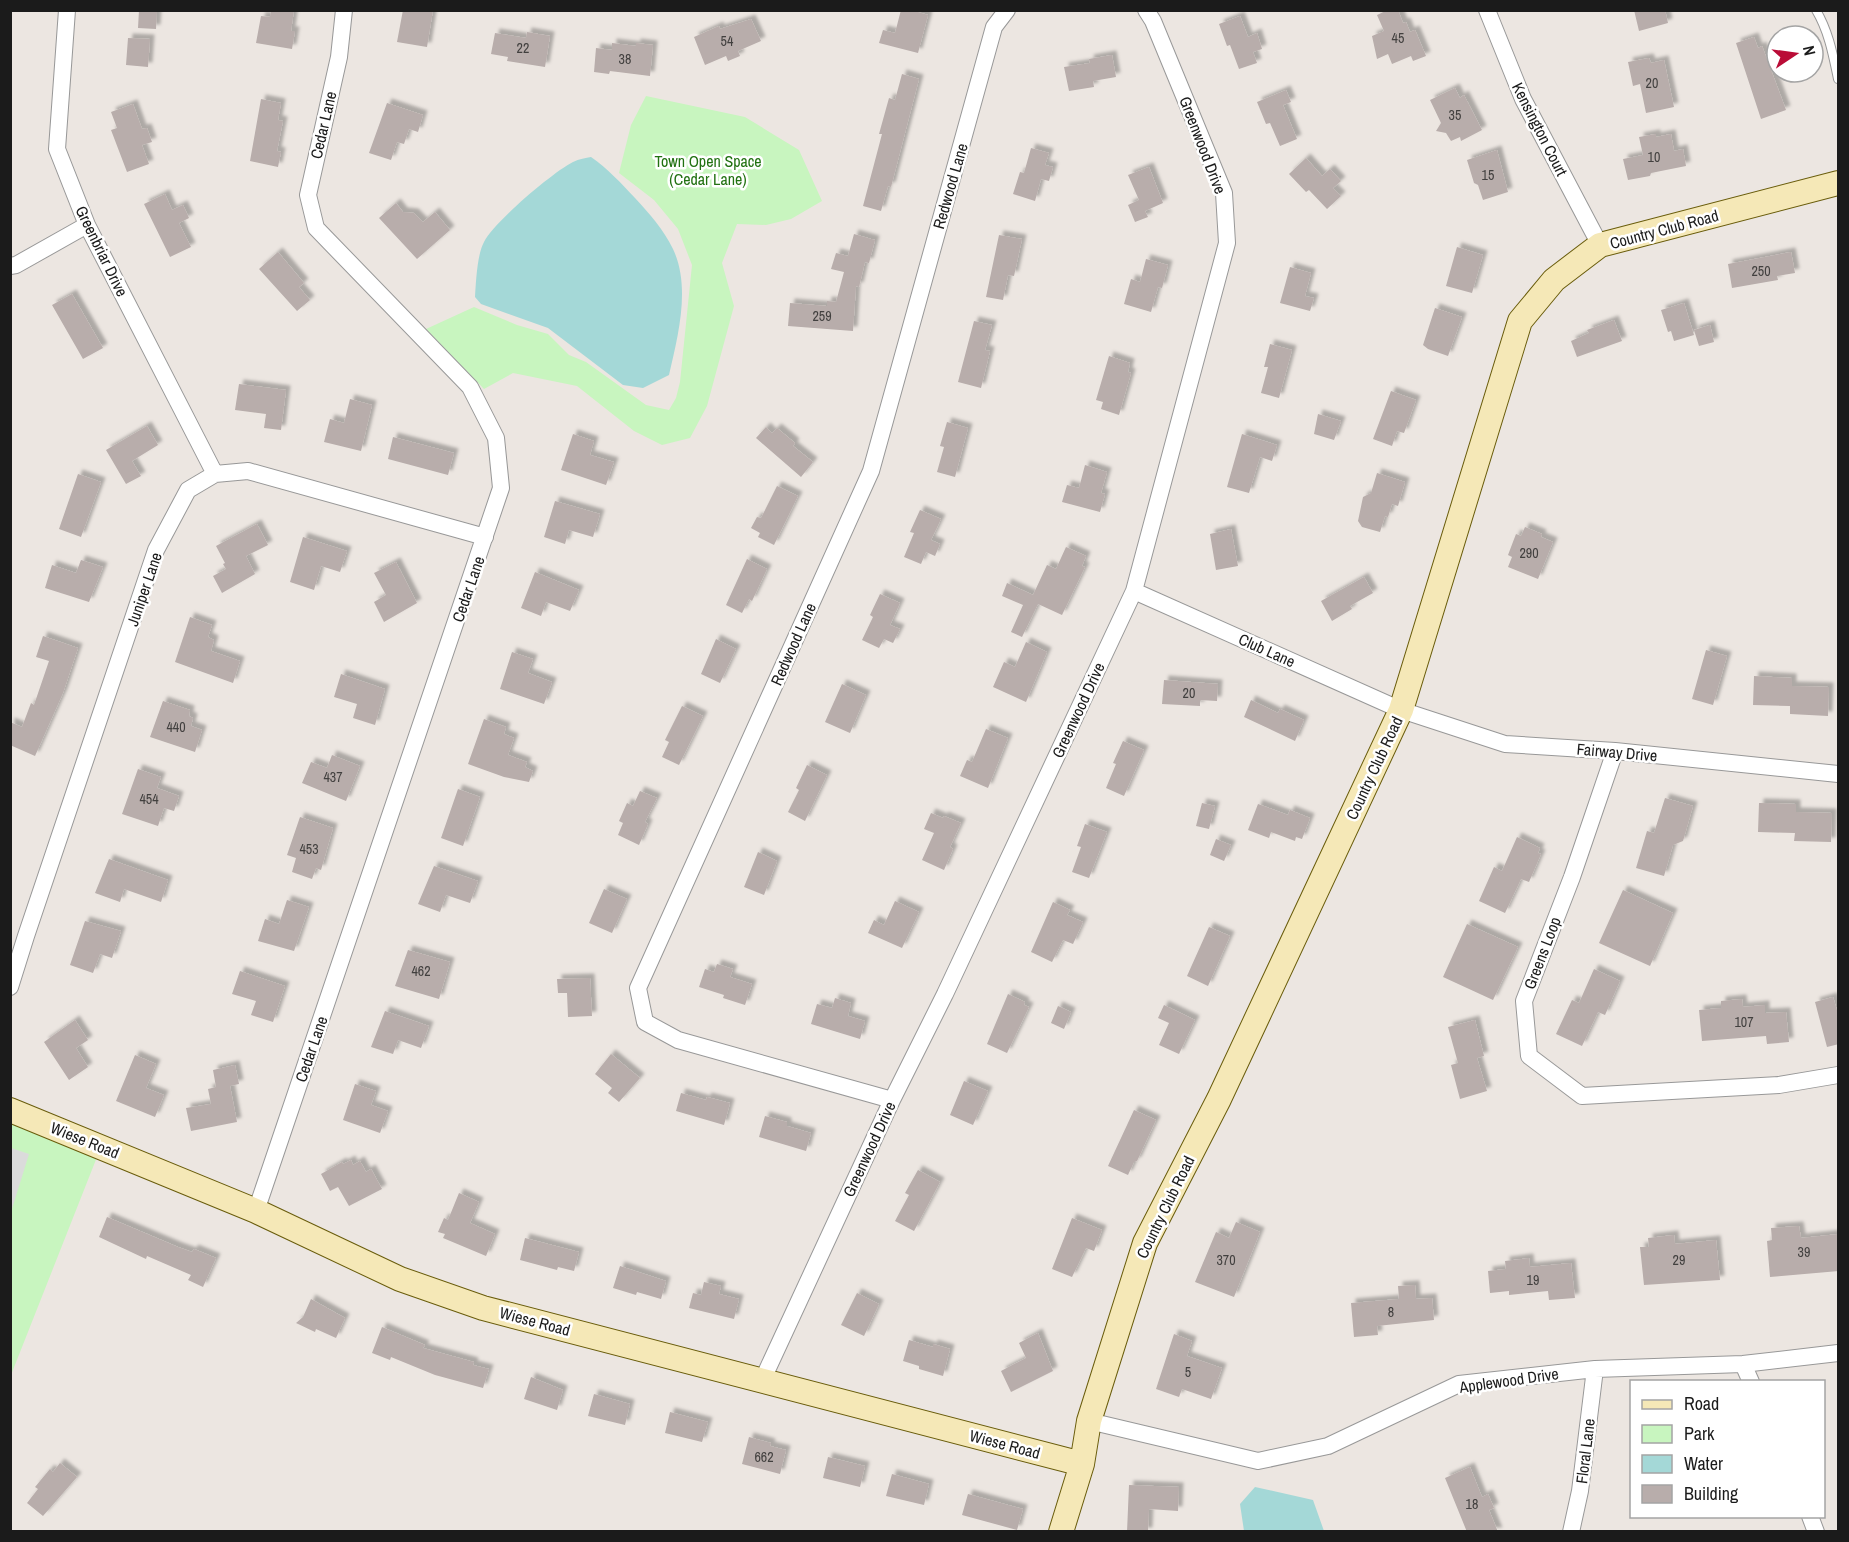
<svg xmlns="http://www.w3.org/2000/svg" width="1849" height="1542" viewBox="0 0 1849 1542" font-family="'Archivo Narrow',sans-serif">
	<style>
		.park { fill: #c8f5bf }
		.parking { fill: #dbdbdb }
		.water { fill: #a4d8d7 }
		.building { fill: #b8adab; filter: url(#shadow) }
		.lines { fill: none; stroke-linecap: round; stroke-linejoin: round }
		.lane-casing { stroke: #989898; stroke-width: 10 }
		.street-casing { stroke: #989898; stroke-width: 18 }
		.secondary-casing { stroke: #695c0b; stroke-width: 26 }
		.lane { stroke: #fff; stroke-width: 8 }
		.street { stroke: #fff; stroke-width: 16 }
		.secondary { stroke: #f5e8b7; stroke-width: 24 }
		.labels { text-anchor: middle; stroke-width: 5; stroke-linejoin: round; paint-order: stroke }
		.number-label { font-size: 14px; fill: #42403f }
		.street-label { font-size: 16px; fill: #1b1b1b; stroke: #fff }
		.park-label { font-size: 16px; fill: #217111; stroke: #fff }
	</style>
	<defs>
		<filter id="shadow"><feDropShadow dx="4.5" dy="-4.5" stdDeviation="1.5" flood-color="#0004"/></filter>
	</defs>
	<rect width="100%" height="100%" fill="#ece6e1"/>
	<path class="park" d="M646,96L745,117L799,150L822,201L791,219L766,225L737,224L722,263L734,306L707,406L690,438L662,445L634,431L577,386L513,373L484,389L426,329L474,307L517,325L548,334L569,355L586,362L646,405L669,410L676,398L680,382L692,265L678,229L654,200L619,173L631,125Z
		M11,1122L97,1157L11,1375Z"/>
	<path class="parking" d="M11,1148L29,1154L11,1212L10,1148Z"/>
	<path class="water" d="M591,157C608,169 621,183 635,198C649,213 664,230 673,249C691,287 678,336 669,375L643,388L623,385L548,328L481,304L475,297C476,282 477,255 484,242C494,222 553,172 573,162C579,159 586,158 591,157Z
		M1255,1487L1313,1500L1324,1531H1244L1240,1504Z"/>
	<path class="building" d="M139,10L157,11L156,29L138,28Z
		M271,10H294L291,31H295L292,49L256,43L261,16L270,17Z
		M403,10H433L427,47L397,42Z
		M901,10H911L928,15L918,53L879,43L883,30L895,33Z
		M1388,10H1398L1403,23L1406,22L1410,32L1415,30L1426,56L1413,61L1411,56L1392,64L1388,54L1377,59L1372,36L1384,31L1377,15Z
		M1634,10H1665L1668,23L1639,31Z
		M1240,16L1248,37L1257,33L1262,49L1253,52L1257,63L1239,69L1230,45L1227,46L1219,24Z
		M751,19L761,41L738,51L740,56L728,61L726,56L705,65L694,37L719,26L720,29Z
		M527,32L550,36L545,67L507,61L508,57L491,54L495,33L526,38Z
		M1754,37L1758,48L1762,46L1786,110L1761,119L1736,43Z
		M128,38L150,39L148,67L126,65Z
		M612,43L636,46V43L653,45L650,76L610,71L609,74L594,72L596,48L612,50Z
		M1112,55L1116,77L1093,81L1094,87L1069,91L1064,67L1090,63L1089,59Z
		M1649,58L1651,63L1664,60L1674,107L1646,113L1640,84L1633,86L1628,62Z
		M902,74L919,79L891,187L888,186L881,211L863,206L882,134H879L889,98L895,100Z
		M1455,88L1460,98L1464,95L1482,130L1461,141L1460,137L1451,141L1446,133L1436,131L1441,123L1430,100Z
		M1286,90L1291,102L1283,105L1297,139L1280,146L1270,123L1266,124L1257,102Z
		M261,99L281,103L278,120L283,121L277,151L281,152L278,167L250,161Z
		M387,103L423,115L418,132L409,129L404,144L397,142L391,160L369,153Z
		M133,104L142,129L147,128L152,142L142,145L149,164L127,172L111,130L117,128L111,112Z
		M1656,134V137L1671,134L1674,151L1683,149L1686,166L1651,173L1650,176L1628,180L1623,159L1643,155L1639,137Z
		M1031,148L1049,153L1045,165L1053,167L1049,181L1041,179L1035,201L1013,194L1020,172L1024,173Z
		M1497,150L1508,192L1483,200L1478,185L1474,183L1467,160Z
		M1306,158L1322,176L1330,169L1341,181L1333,188L1341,196L1327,209L1309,190L1306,192L1289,174Z
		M1149,167L1163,203L1145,211L1148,217L1135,222L1128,205L1139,200L1128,175Z
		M165,194L172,210L183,205L189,218L179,223L191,247L170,257L144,204Z
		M396,203L403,212L414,213L423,222L435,212L450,230L417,259L379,218Z
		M854,234L875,240L869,263L865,262L859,287L856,286L853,331L788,326L790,303L827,306V301L836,302L844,272L831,269L836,253L848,256Z
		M999,235L1022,239L1014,276L1008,275L1003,300L986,297Z
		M1457,247L1483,255L1472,293L1446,286Z
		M278,252L304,283L299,287L310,300L297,311L259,269Z
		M1791,252L1795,273L1777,276L1778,280L1732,288L1728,264Z
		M1146,259L1168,265L1162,288L1158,287L1151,312L1124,304L1131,279L1140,282Z
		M1290,267L1311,273L1305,296L1314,298L1310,311L1280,303Z
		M72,294L103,348L83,359L52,305Z
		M1684,303L1694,335L1674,341L1671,331L1668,332L1661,310Z
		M1435,308L1462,317L1448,356L1428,349L1423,345Z
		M1614,320L1622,341L1577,357L1571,341L1589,333L1587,330Z
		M974,321L992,325L985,350L990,351L981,388L958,382Z
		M1710,325L1714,342L1699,346L1694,330Z
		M1270,344L1292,350L1279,398L1261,393L1268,367H1264Z
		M1109,356L1130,363L1128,372L1131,373L1119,415L1101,409L1103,402L1096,400Z
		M239,384L286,390L281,430L264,428L266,414L235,410Z
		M1391,391L1416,400L1404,433L1397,431L1392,446L1373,439Z
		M350,399L372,405L361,451L324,442L330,419L344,423Z
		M1318,414L1341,421L1334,440L1314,434Z
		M947,422L968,428L955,477L937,472L944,447L940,446Z
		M147,426L158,445L132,461L141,476L126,484L106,450Z
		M766,427L772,433L777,428L795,443L793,446L813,462L801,477L756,438Z
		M573,434L594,441L590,455L614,462L606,485L561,470Z
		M1242,434L1277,445L1272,461L1260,457L1249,493L1227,487Z
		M393,437L454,453L448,475L388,459Z
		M1085,465L1107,472L1101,493L1105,494L1100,512L1062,502L1067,485L1079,488Z
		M1377,473L1405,482L1398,506L1392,504L1388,517L1385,516L1380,532L1362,527L1358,521L1363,497L1371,493Z
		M78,474L101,482L81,537L59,529Z
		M777,486L798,496L774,545L758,537L760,533L751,528L757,517L761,518Z
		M555,501L600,514L593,537L569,530L565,544L544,537Z
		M920,510L941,519L931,540L940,544L935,556L926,552L921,564L904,557L914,533L910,532Z
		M257,524L268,545L246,556L255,574L222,593L213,576L226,569L223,564L225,563L216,546Z
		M1525,527L1542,534L1541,537L1553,542L1538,579L1508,567L1512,557L1508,555L1516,534L1521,536Z
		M1231,529L1238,566L1216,570L1210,534Z
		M303,537L347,551L340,572L321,566L314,590L290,582Z
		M1066,547L1086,556L1082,566L1085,567L1062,615L1038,604L1022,637L1011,632L1023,605L1002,596L1007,583L1033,595L1047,565L1056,569Z
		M747,559L767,569L752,601L749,599L742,613L726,605Z
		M81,560L103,567L89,602L45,588L52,565L76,573Z
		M396,562L417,603L384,622L374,602L386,595L374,573Z
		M535,572L579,590L570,611L546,602L541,616L521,608Z
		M1364,577L1373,593L1350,606L1352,609L1332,621L1321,601Z
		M880,594L900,603L890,625L900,629L893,643L884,639L879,648L862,640L873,617L870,615Z
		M190,617L212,625L208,637L214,640L211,651L240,661L233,683L175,662Z
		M43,636L78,648L63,693L35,756L10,745V722L22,727L31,703L34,705L49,661L36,657Z
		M716,639L736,649L720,683L701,674Z
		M1026,642L1047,652L1026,702L993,687L1004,662L1015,667Z
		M1706,650L1727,656L1713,705L1692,699Z
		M512,652L533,659L528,673L552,682L544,704L500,689Z
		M341,674L385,689L375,725L353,718L357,704L334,697Z
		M1754,676L1792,678V686L1829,687L1828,716L1790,714V706L1753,705Z
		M1164,680L1218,684L1217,701L1200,700V706L1162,704Z
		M842,684L866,695L850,733L825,722Z
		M1251,700L1278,713L1280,709L1304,720L1295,741L1244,717Z
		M163,701L190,710L189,716L193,718L191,726L202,730L195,752L150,737Z
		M682,706L703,716L679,765L662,757L669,742L665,740Z
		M484,719L506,727L504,734L514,738L508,755L527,762L525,767L533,771L529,782L504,777L468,764Z
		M986,729L1008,738L988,788L960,776L967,760L972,762Z
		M1123,741L1144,750L1124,796L1106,788L1116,764L1113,763Z
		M332,755L360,766L346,801L302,783L311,762L327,768Z
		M807,765L827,775L805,821L788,812L799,790L796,788Z
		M138,769L161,777L157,788L179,796L174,811L164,808L158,826L122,814Z
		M458,789L480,797L463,846L441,838Z
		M640,791L657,798L645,822L648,824L639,845L618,835L623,823L619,821L627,803L633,806Z
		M1665,798L1693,806L1683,841L1673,845L1664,876L1636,868L1647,831L1654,833Z
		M1202,803L1215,806L1209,829L1196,826Z
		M1759,803L1796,804V812L1832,813L1831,842L1794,841L1795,833L1758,832Z
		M1258,804L1288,815L1290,810L1310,818L1302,839L1296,837L1295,841L1271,832L1269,838L1248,830Z
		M931,813L943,818L944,816L961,823L950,847L953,849L944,870L922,860L934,833L924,829Z
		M300,817L333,828L321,870L316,868L312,879L292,872L296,858L287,855Z
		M1085,824L1107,832L1089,878L1072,872L1081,847L1077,846Z
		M1517,837L1540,848L1538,853L1541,854L1529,882L1521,879L1505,913L1479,901L1494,867L1502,871Z
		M1216,839L1231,845L1224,861L1210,855Z
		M758,852L777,861L764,895L744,887Z
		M109,859L168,880L161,902L124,889L120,902L95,893Z
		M434,866L478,881L470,903L446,895L440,912L418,904Z
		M604,889L627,899L612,933L589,923Z
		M1623,890L1673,913L1650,966L1599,943Z
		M287,900L309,907L294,951L258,941L265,919L279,924Z
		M895,901L919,912L902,948L868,933L874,920L884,925Z
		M1053,902L1070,910L1067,915L1083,922L1073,944L1063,940L1052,962L1031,952Z
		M85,921L121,931L112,958L100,954L93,973L70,965Z
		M1467,924L1518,947L1493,1000L1443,977Z
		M1209,927L1230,936L1208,986L1187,976Z
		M408,950L450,962L439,999L395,986Z
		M717,964L733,969L730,977L752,984L745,1005L723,998L724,995L699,987L705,969L714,972Z
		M1594,969L1620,981L1605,1015L1598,1012L1582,1046L1556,1034L1572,1000L1579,1003Z
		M240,971L285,986L273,1022L251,1015L256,1001L232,994Z
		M590,978L592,1016L568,1017L567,993H558L557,979Z
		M1008,994L1025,1002L1024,1005L1029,1007L1007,1053L987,1044Z
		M1833,997L1839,1017V1044L1827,1047L1815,1002Z
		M835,998L851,1003L848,1016L865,1021L860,1039L811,1024L817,1004L832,1008Z
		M1742,999L1743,1007L1765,1005V1013L1786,1012L1789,1042L1767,1044L1766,1036L1702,1041L1699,1010L1721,1008V1001Z
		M1164,1005L1195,1020L1179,1054L1159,1045L1169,1023L1158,1018Z
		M1058,1006L1071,1012L1064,1029L1051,1023Z
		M385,1011L429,1026L421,1048L398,1040L393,1054L371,1047Z
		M75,1020L88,1040L76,1048L88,1067L69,1080L44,1042Z
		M1475,1020L1484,1056L1477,1058L1487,1091L1460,1099L1451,1065L1458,1063L1448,1027Z
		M611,1054L640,1078L619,1102L608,1093L612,1088L595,1074Z
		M135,1055L156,1064L146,1088L164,1095L155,1117L116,1101Z
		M235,1065L239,1084L230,1086L237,1122L191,1131L186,1108L211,1104L208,1089L216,1087L213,1070Z
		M964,1081L988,1091L973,1125L950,1115Z
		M355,1084L376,1091L371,1105L388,1111L380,1133L343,1120Z
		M681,1093L706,1100L707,1097L730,1103L724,1125L676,1111Z
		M1134,1110L1156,1120L1137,1161L1134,1162L1128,1175L1108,1166Z
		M765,1116L787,1122V1126L811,1133L806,1151L759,1137Z
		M351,1160L353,1165L360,1161L366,1172L371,1169L382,1189L349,1206L338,1187L330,1191L321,1174L342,1162L343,1164Z
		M918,1170L940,1182L914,1231L895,1221L909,1195L905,1193Z
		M459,1193L479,1202L470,1223L495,1234L486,1256L443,1238L445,1234L438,1232L444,1218L448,1220Z
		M107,1217L178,1247L192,1252L194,1249L216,1258L203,1287L188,1280L191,1275L147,1256L146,1259L99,1237Z
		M1072,1218L1102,1230L1094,1251L1086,1248L1072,1277L1052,1269Z
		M1236,1222L1260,1232L1234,1297L1195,1282L1216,1232L1229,1238Z
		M1799,1226L1801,1238L1839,1234V1271L1770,1277L1767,1241L1772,1240L1771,1228Z
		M1674,1235L1675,1244L1716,1240L1720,1280L1644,1285L1640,1247H1649L1648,1238Z
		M525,1238L579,1252L574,1271L558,1267L557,1270L520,1260Z
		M1529,1258L1530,1267L1571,1263L1575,1298L1549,1300L1548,1291L1509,1295V1291L1490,1293L1488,1271L1506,1269L1505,1261Z
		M620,1266L666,1281L661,1299L637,1292L636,1295L613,1288Z
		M704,1282L721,1286L719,1294L739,1299L734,1319L689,1308L693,1293L701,1295Z
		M1415,1285L1416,1299L1432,1298L1434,1320L1377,1326L1378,1335L1354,1337L1351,1303L1399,1299L1398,1286Z
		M857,1293L879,1304L864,1336L841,1325Z
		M311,1299L345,1318L336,1338L316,1329L315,1332L296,1323L303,1317Z
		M382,1327L425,1345L423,1348L474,1362L473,1365L489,1369L483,1388L435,1375L391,1357L390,1360L372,1353Z
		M1038,1333L1053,1371L1011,1392L1001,1371L1026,1358L1019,1343Z
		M1174,1334L1192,1341L1187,1356L1222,1368L1211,1399L1182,1389L1179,1397L1156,1389Z
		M909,1340L933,1347V1344L950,1349L943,1376L919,1369V1366L903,1361Z
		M531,1377L563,1390L557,1410L524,1399Z
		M594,1394L630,1404L625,1425L588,1416Z
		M670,1412L708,1422L702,1442L665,1433Z
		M749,1437L771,1443L770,1446L786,1450L780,1474L742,1464Z
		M828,1457L865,1466L860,1487L823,1478Z
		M60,1463L77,1477L43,1516L27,1503L38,1489L35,1487L50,1469L53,1472Z
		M1470,1467L1482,1497L1488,1494L1494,1508L1489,1510L1498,1532H1467L1445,1478Z
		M892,1474L929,1484L924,1505L886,1496Z
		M1129,1485L1179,1487L1178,1511L1149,1509L1148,1532H1127Z
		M968,1494L1023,1509L1017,1530L962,1515Z"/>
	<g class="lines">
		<g class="lane-casing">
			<path id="lane" d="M1816,10C1829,32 1833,55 1838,79"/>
		</g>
		<g class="street-casing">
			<path id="street" d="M67,10L57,149L87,225L215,474
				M1487,10L1523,99L1600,245
				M10,266L16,265L87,225
				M1134,591L1401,710L1505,744L1615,751L1838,774
				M1615,751L1572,877L1524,1001L1529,1056L1582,1096L1779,1085L1838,1075
				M10,987L26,936L156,550L188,490L215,474L248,471L485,537
				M892,1100L678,1040L645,1022L638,988L871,471L994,27L1007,10
				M256,1211L501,488L496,438L470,387L316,228L308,195L339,57L344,10
				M1743,1364L1751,1382
				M762,1381L892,1100L945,994L1134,591L1227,243L1224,193L1153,21L1146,10
				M1089,1421L1258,1461L1328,1446L1459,1384L1595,1369L1743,1364L1838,1353
				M1810,1516L1816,1532
				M1571,1532L1580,1491L1595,1369"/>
		</g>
		<g class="secondary-casing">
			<path id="secondary" d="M10,1110L256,1211L400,1279L483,1308L1082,1464
				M1061,1532L1082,1464L1089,1421L1145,1243L1219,1099L1401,710L1520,321L1554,280L1600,245L1838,183"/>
		</g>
		<use href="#lane" class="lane"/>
		<use href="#street" class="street"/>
		<use href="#secondary" class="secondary"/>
	</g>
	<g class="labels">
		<g class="number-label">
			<text x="1398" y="43">45</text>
			<text x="727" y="46">54</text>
			<text x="523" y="53">22</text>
			<text x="625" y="64">38</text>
			<text x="1652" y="88">20</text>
			<text x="1455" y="120">35</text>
			<text x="1654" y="162">10</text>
			<text x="1488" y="180">15</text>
			<text x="1761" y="276">250</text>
			<text x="822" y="321">259</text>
			<text x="1529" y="558">290</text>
			<text x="1189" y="698">20</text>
			<text x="176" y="732">440</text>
			<text x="333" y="782">437</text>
			<text x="149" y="804">454</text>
			<text x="309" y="854">453</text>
			<text x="421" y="976">462</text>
			<text x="1744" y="1027">107</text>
			<text x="1804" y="1257">39</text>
			<text x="1226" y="1265">370</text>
			<text x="1679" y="1265">29</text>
			<text x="1533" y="1285">19</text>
			<text x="1391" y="1317">8</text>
			<text x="1188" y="1377">5</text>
			<text x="764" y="1462">662</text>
			<text x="1472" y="1509">18</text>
		</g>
		<g class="street-label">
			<text transform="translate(323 125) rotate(-77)" y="6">Cedar Lane</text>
			<text transform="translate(1540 129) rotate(63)" y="6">Kensington Court</text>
			<text transform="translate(1203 145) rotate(69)" y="6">Greenwood Drive</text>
			<text transform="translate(950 186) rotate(-74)" y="6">Redwood Lane</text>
			<text transform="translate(1664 229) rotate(-15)" y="6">Country Club Road</text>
			<text transform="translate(102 251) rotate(64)" y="6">Greenbriar Drive</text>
			<text transform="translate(144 589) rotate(-71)" y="6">Juniper Lane</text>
			<text transform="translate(468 589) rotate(-71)" y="6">Cedar Lane</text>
			<text transform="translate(793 644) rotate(-66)" y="6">Redwood Lane</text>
			<text transform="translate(1267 650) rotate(24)" y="6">Club Lane</text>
			<text transform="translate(1078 710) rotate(-65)" y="6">Greenwood Drive</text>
			<text transform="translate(1617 752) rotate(5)" y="6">Fairway Drive</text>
			<text transform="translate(1374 768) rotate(-65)" y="6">Country Club Road</text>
			<text transform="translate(1542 953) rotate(-69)" y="6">Greens Loop</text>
			<text transform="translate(311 1049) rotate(-71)" y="6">Cedar Lane</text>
			<text transform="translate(85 1140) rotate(22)" y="6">Wiese Road</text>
			<text transform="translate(869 1149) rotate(-65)" y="6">Greenwood Drive</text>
			<text transform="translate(1165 1207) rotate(-64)" y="6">Country Club Road</text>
			<text transform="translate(535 1321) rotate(15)" y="6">Wiese Road</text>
			<text transform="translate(1509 1380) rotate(-8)" y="6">Applewood Drive</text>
			<text transform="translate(1005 1444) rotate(15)" y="6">Wiese Road</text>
			<text transform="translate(1585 1451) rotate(-83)" y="6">Floral Lane</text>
		</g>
		<g class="park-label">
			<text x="708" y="167">Town Open Space<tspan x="708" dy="18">(Cedar Lane)</tspan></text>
		</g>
	</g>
	<rect width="1849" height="1542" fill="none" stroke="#1b1b1b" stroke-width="24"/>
	<rect x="1630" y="1380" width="195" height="138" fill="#ffffff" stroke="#a4a4a4" stroke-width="1.5"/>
	<rect x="1642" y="1400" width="30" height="9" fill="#f5e8b7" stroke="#a4a4a4" stroke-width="1.5"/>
	<text x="1684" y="1410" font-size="18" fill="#1b1b1b">Road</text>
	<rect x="1642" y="1425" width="30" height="18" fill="#c8f5bf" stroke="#a4a4a4" stroke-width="1.5"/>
	<text x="1684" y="1440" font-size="18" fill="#1b1b1b">Park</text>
	<rect x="1642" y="1455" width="30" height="18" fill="#a4d8d7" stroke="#a4a4a4" stroke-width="1.5"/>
	<text x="1684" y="1470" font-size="18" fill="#1b1b1b">Water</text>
	<rect x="1642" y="1485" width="30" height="18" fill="#b8adab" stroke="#a4a4a4" stroke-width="1.5"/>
	<text x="1684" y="1500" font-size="18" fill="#1b1b1b">Building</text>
	<g transform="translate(1795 54) rotate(77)"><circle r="28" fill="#ffffff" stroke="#a4a4a4" stroke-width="1.5"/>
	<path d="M0-4.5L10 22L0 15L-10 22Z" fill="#ba0c37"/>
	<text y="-9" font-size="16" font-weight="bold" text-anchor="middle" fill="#1b1b1b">N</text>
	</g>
</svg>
